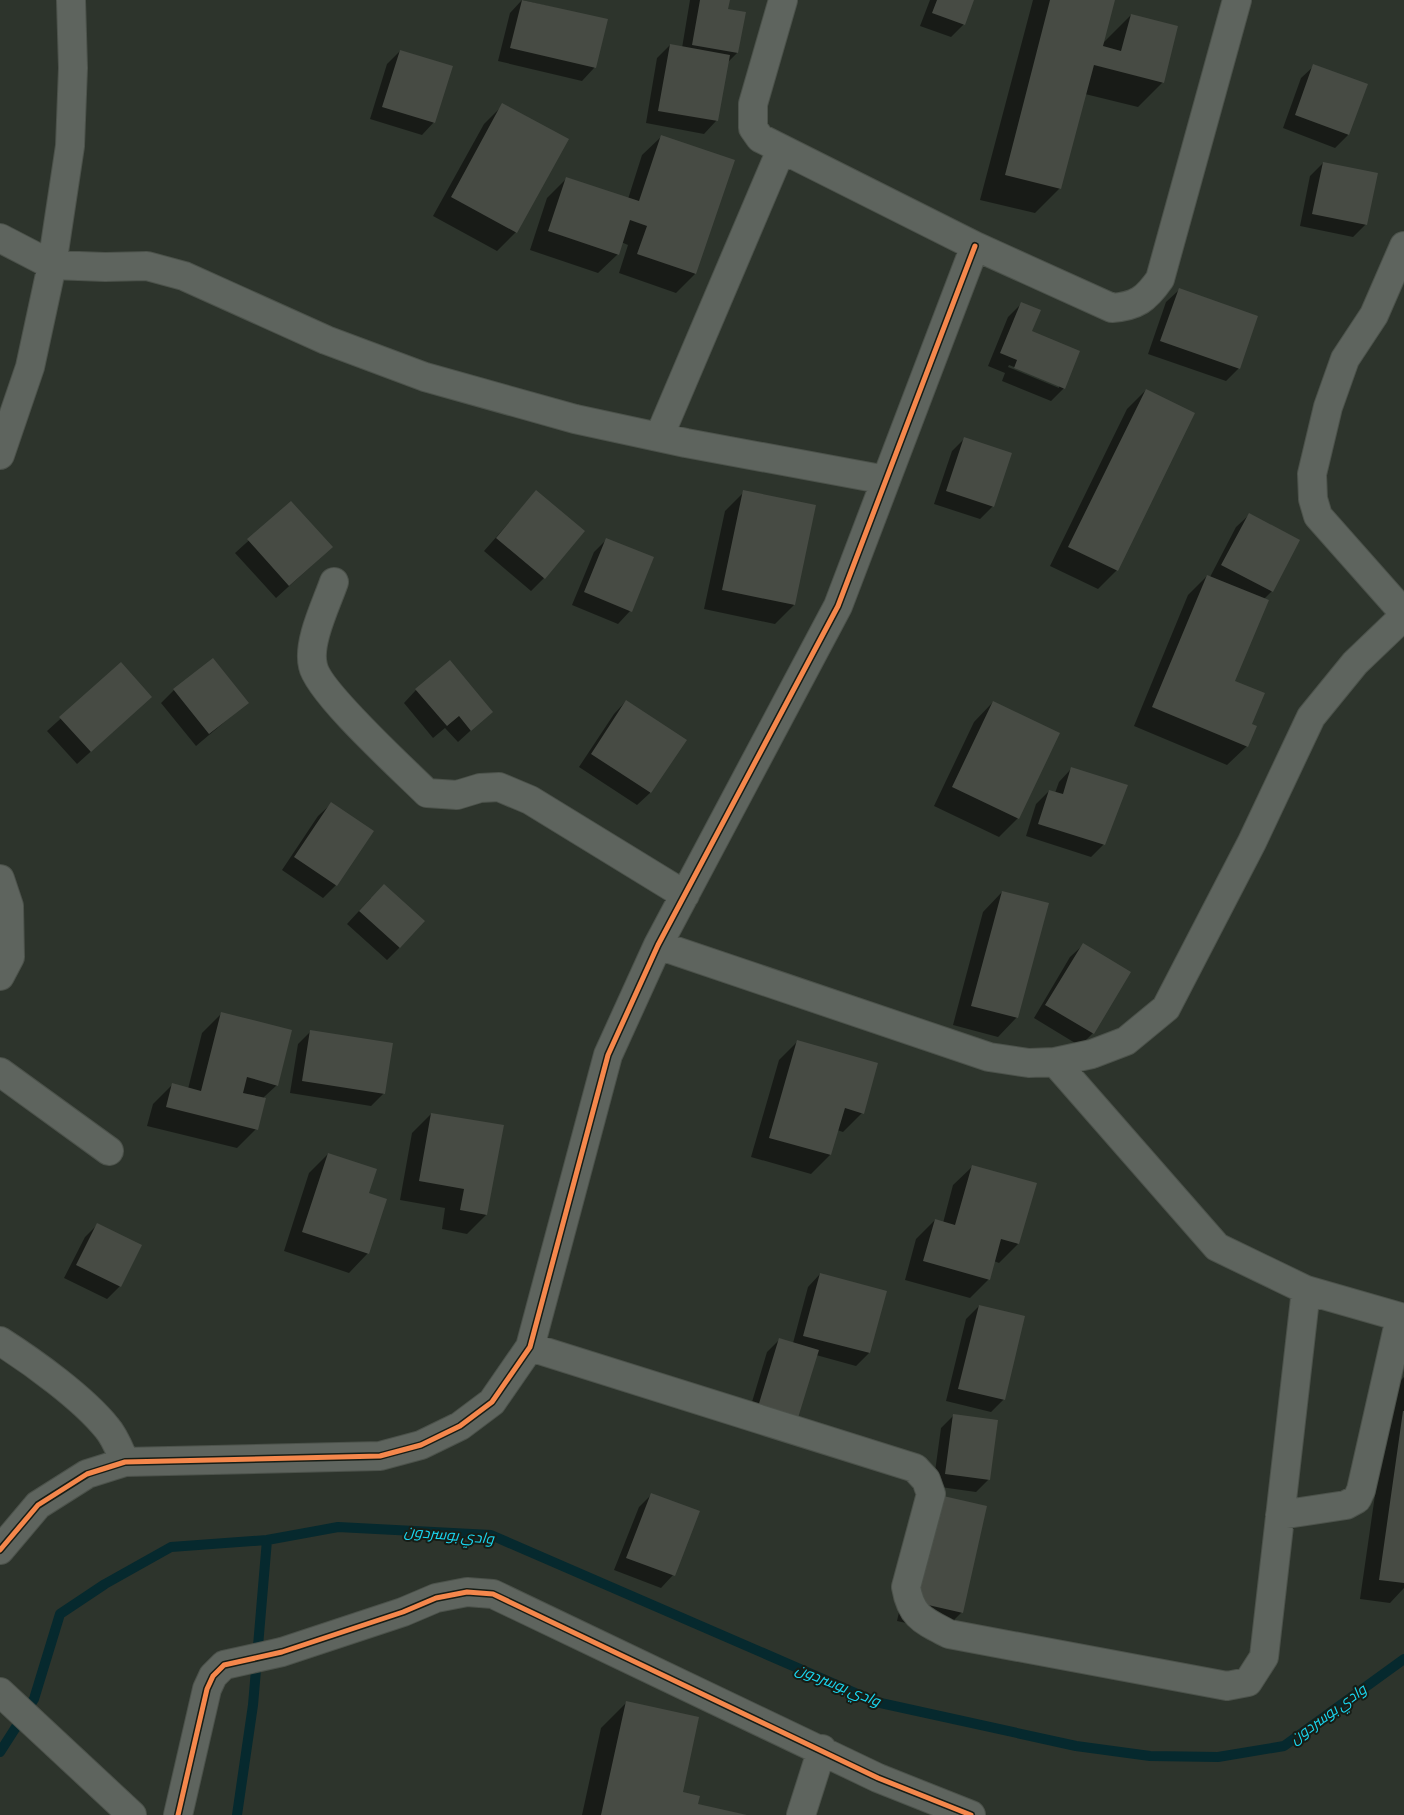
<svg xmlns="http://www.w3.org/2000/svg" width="1404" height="1815" viewBox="0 0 1404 1815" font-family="'Alegreya Sans',Cairo,sans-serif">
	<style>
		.shadow { fill: #0007; fill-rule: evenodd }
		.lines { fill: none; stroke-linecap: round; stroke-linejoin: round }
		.stream { stroke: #06292e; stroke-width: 10 }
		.building { fill: #474b44 }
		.minor-casing { stroke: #4c524b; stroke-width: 30 }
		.minor { stroke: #5e645e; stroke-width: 28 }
		.cycleway-casing { stroke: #171d16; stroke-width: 8 }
		.cycleway { stroke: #f5874c; stroke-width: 5 }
		.labels { text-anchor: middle; stroke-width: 4; stroke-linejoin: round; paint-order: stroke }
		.water-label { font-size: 15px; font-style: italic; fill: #19d7f1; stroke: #171d16 }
	</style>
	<rect width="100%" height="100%" fill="#2d342c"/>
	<path class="shadow" d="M522,0L606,20L594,68L582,81L498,61L510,13Z
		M690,0H728L726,10L737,53L727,63L716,121L704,134L646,123L657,58L670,45L682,48Z
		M930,0H973L964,24L951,37L920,26Z
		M1033,0H1114L1103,43L1131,15L1163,82L1138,107L1085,94L1060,188L1035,213L980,200Z
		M400,51L434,122L422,135L370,119L387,64Z
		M1314,66L1366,85L1348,135L1335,148L1283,128L1301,78Z
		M503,105L516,232L497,251L433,216L484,124Z
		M662,136L695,274L676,293L619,273L628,245L621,242L618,254L598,273L530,250L547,198L567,178L628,199L642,155Z
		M1323,163L1366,224L1353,237L1300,226L1310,176Z
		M1179,290L1239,368L1226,381L1148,354L1166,302Z
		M1021,304L1030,332L1064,388L1051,401L1002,381L1005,373L988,366L1008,317ZM1009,365L1059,385V388L1008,367Z
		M1146,390L1117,570L1098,589L1050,566L1127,409Z
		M965,438L993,506L980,519L934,504L952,451Z
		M536,492L544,578L531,591L484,551Z
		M744,492L794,605L775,624L704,609L725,511Z
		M291,502L318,560L276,598L235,553Z
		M1249,515L1272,591L1263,600L1233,682L1250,725L1247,746L1227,765L1134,726L1188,595L1207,576L1210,577L1236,527Z
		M607,539L630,611L618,624L572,605L594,552Z
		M121,664L138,709L77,764L47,731Z
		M174,690L247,703L196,746L161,703Z
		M416,690L491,712L458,742L445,728L433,738L404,703Z
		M626,701L685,740L650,793L637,805L579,767L614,714Z
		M993,702L1018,818L999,837L934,806L974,722Z
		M1071,769L1104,844L1091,857L1026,836L1036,804L1049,791L1055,793L1059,782Z
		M331,804L336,885L323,898L282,870L318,816Z
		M1002,892L1017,1017L998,1037L953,1025L983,912Z
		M371,898L400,947L387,960L347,924Z
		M1083,945L1093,1033L1080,1046L1034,1018L1070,957Z
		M222,1013L277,1085L264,1097L256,1129L237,1148L147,1126L153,1104L172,1085L188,1089L202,1033Z
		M311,1031L384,1093L371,1106L290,1093L298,1044Z
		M798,1041L862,1113L843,1132L837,1130L830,1155L811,1174L751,1157L779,1060Z
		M431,1114L486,1215L467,1234L442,1229L445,1208L400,1200L412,1133Z
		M328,1154L368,1194V1253L349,1273L284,1251L309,1173Z
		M973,1166L1018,1244L999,1263L994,1261L989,1279L970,1298L905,1280L916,1239L935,1220L943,1223L953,1185Z
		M98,1224L120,1286L107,1299L64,1278L85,1237Z
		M820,1274L885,1292L869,1353L856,1366L816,1355L746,1422L767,1352L780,1339L793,1343L808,1287Z
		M979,1306L1004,1399L991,1412L946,1401L966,1319Z
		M1404,1377V1588L1390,1603L1360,1599L1390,1391Z
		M954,1415L989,1479L976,1492L933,1486L941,1428Z
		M652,1494L673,1575L661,1588L614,1570L639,1507Z
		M921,1515L962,1612L943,1631L897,1621Z
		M626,1703L681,1793L697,1805L745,1815H582L601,1728Z"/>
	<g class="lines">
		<path class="stream" d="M0,1752L34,1699L60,1614L105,1584L171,1547L267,1540L338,1527L491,1535L876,1702L1076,1746L1150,1756L1218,1757L1284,1746L1404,1659
			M237,1815L253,1705L267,1540"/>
	</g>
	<path class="building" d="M522,0L608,19L596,68L510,48Z
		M700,0H730L728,9L746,12L738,53L692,45Z
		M937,0H974L965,25L932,13Z
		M1050,0H1115L1103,46L1121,51L1131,14L1178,26L1164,83L1094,65L1061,189L1005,175Z
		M670,44L730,55L718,121L658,111Z
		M400,50L453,66L435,123L382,107Z
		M1313,64L1368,84L1349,135L1295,115Z
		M502,103L569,139L517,233L451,197Z
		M661,135L735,160L696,274L637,254L647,226L630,220L619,255L548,231L566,177L639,201Z
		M1323,162L1378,173L1367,225L1312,214Z
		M1179,288L1258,316L1240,369L1160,341Z
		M1021,302L1041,310L1032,331L1080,351L1065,389L1014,368L1017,360L1000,353Z
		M1146,389L1195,413L1118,571L1068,547Z
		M964,437L1012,453L994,507L946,491Z
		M536,490L585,531L545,579L496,538Z
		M743,490L816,505L795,605L722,590Z
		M291,501L333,547L289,586L247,539Z
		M1249,513L1300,540L1273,592L1221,565Z
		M606,538L654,557L632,612L584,592Z
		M1207,575L1269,600L1235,681L1265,693L1252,724L1257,726L1248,747L1152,707Z
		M213,658L249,703L209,734L173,689Z
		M450,660L493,712L471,731L459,716L447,726L415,689Z
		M121,662L152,697L91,752L59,717Z
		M626,700L687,740L651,793L591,754Z
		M993,701L1060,733L1019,819L952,787Z
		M1071,767L1128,785L1105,845L1038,824L1049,790L1063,794Z
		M331,802L374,831L337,886L294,857Z
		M384,884L425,921L400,948L359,911Z
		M1002,891L1049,903L1018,1018L971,1006Z
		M1083,943L1131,972L1094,1034L1045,1005Z
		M221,1012L292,1030L278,1086L247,1077L243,1093L266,1098L258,1130L166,1107L172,1083L201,1091Z
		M310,1030L393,1043L385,1094L302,1081Z
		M797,1040L878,1063L864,1114L845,1108L831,1155L769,1138Z
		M431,1113L504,1125L487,1215L460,1210L464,1189L419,1181Z
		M328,1153L377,1169L369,1193L387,1199L369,1254L302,1232Z
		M972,1165L1037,1183L1019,1244L1001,1239L990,1280L923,1261L935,1219L955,1225Z
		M97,1223L142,1245L121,1287L76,1265Z
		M820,1273L887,1291L870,1353L803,1336Z
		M979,1305L1025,1316L1005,1400L958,1389Z
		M779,1338L819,1350L797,1421L757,1410Z
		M1403,1411H1404V1583L1379,1580Z
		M953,1414L998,1420L990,1480L945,1474Z
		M651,1493L700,1511L675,1576L626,1558Z
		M939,1495L987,1506L963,1613L915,1602Z
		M626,1701L699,1717L683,1792L700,1796L698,1804L747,1815H601Z"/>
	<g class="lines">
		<g class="minor-casing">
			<path id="minor" d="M783,0L753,104V128L760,138L975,246L1112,308C1137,306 1146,299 1160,279L1237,0
				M0,238L52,265L105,267L147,266L184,276L326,340L425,377L575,419L686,443L886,480
				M1404,246L1374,315L1345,359L1328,407L1312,474L1313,499L1318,516L1404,613
				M659,437L781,150
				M0,455L30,367L52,265L70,146L73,68L71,0
				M334,582C326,605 307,643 313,666C318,692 404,770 427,793L457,795L480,788L499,787L530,800L685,895
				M0,879L9,906L10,957L0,976
				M658,945L989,1057L1029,1063L1055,1062L1092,1054L1126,1041L1166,1008L1252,842L1311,717L1355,663L1404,616
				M1055,1062L1217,1247L1306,1290L1404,1318
				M0,1072L109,1151
				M0,1341C33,1362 83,1398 107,1428C115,1437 120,1451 125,1462
				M530,1347L915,1468L926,1480L931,1494L906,1587C911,1617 924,1621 949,1634L1227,1686L1248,1682L1264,1657L1306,1290
				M1280,1515L1346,1505L1357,1499L1361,1490L1400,1318
				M0,1550L38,1505L87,1474L125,1462L380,1456L421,1445L460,1426L492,1402L530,1347L608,1055L658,945L838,606L975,246
				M0,1692L132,1815
				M178,1815L207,1689L213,1676L224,1665L282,1652L403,1612L436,1598L467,1592L493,1594L878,1778L971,1815
				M801,1815L822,1749"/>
		</g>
		<use href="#minor" class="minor"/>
		<g class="cycleway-casing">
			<path id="cycleway" d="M0,1550L38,1505L87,1474L125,1462L380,1456L421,1445L460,1426L492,1402L530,1347L608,1055L658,945L838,606L975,246
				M178,1815L207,1689L213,1676L224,1665L282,1652L403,1612L436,1598L467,1592L493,1594L878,1778L971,1815"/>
		</g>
		<use href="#cycleway" class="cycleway"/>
	</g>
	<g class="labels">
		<g class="water-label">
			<text transform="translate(449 1535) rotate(5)" y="5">وادي بوسردون</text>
			<text transform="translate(838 1685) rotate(22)" y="5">وادي بوسردون</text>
			<text transform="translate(1328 1714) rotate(-36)" y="5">وادي بوسردون</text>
		</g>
	</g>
</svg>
